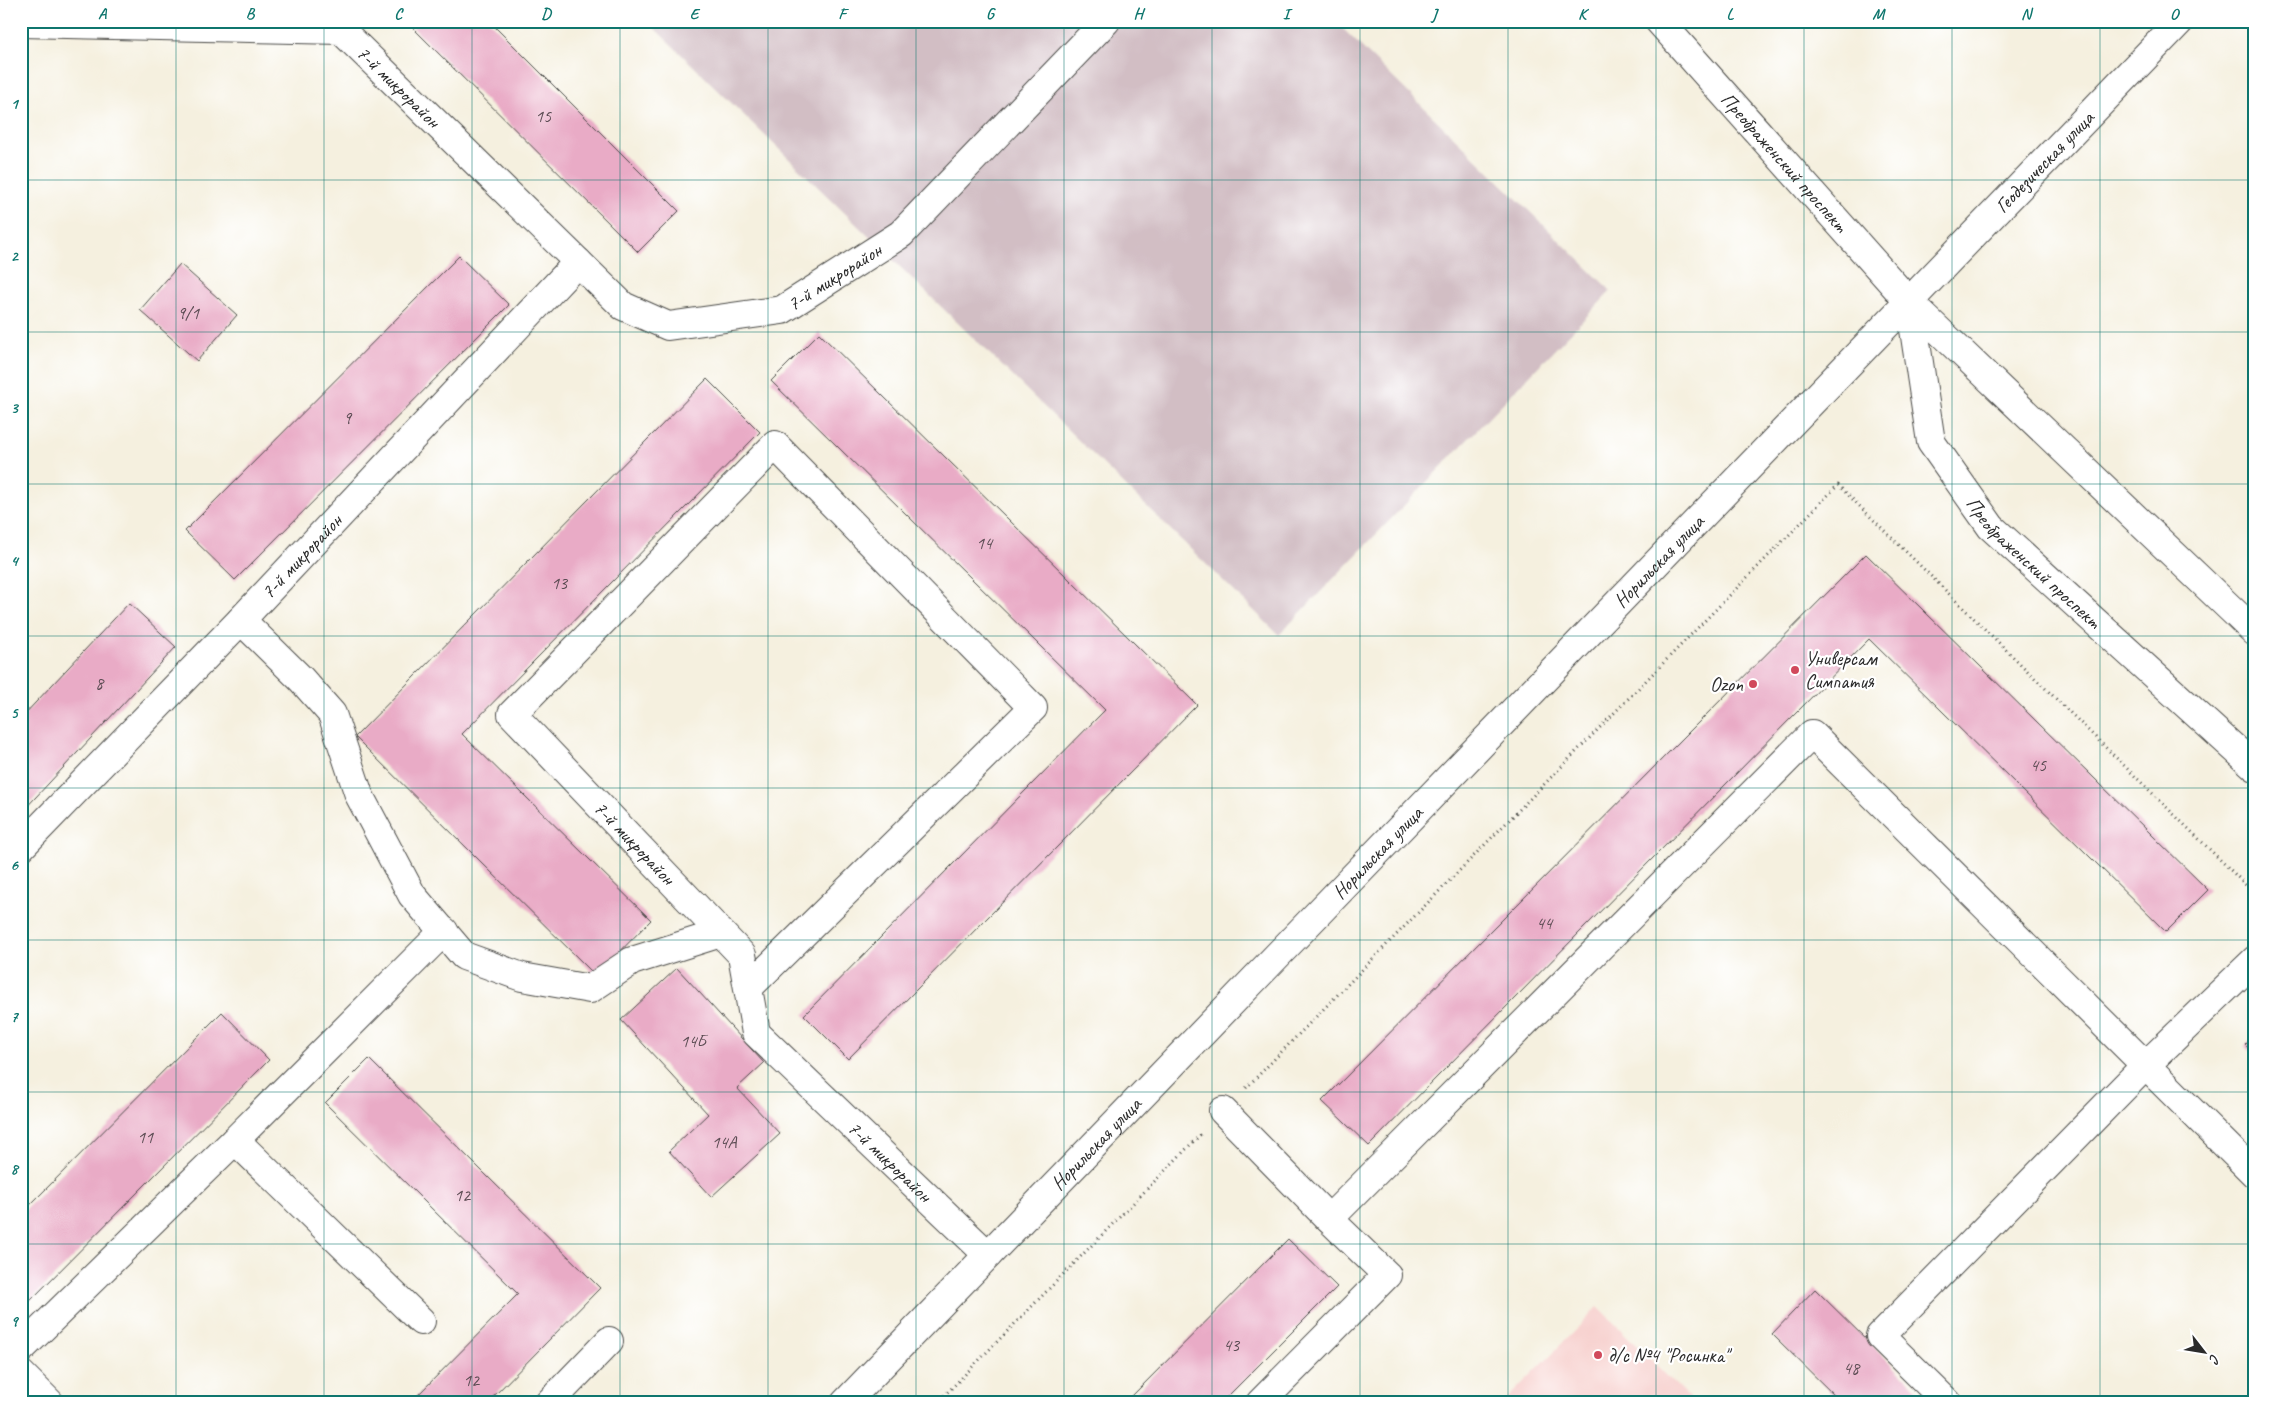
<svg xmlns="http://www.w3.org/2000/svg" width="2276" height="1424" viewBox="0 0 2276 1424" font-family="Caveat,sans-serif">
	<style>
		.built { fill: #f7d0ce }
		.industrial { fill: #d2bec4 }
		.building { fill: #e9abc6 }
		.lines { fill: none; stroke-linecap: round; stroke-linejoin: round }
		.minor-casing { stroke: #494946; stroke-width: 30 }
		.path { stroke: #494946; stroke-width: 3; stroke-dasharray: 1 4; stroke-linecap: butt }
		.minor { stroke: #fff; stroke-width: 28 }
		.grid { fill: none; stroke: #0f766e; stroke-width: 1; stroke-opacity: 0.55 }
		.poi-dot { fill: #d1495b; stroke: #fff; stroke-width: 2 }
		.labels { text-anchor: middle; stroke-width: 4.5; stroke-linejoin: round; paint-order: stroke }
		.number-label { font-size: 18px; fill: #5a4b52 }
		.street-label { font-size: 20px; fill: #2b2b2b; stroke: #fff }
		.poi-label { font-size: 20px; fill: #2b2b2b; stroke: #fff; text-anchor: start }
		.neatline { fill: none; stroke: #0f766e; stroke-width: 2 }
		.grid-label { font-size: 16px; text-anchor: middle; font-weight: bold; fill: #0f766e }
	</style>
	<rect width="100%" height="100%" fill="#fff"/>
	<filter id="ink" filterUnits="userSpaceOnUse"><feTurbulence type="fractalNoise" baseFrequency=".02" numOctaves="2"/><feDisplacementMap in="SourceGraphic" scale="10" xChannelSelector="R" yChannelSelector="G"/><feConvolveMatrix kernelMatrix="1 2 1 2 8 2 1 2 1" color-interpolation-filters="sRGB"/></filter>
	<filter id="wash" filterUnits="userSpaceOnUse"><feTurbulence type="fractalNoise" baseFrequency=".0096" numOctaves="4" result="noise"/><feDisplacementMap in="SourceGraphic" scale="20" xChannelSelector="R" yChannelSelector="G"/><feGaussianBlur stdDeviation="1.12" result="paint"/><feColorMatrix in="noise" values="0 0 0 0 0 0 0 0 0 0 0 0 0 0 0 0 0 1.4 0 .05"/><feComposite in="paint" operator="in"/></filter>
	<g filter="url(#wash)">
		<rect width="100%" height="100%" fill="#f5f0df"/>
		<path class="built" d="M1598,1307L1694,1403H1503Z"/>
		<path class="industrial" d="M647,21H1335L1611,291L1279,635Z"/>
		<g id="blocks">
			<path class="building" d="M406,21H489L679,211L638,252Z
				M459,256L509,305L235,580L185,531Z
				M180,264L237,315L197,361L140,310Z
				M819,333L1197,705L848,1059L804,1015L1105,710L771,381Z
				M707,379L760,432L462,734L651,920L596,976L355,737Z
				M1866,554L2208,890L2166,932L1869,639L1369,1146L1322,1101Z
				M129,603L176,647L21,813V718Z
				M677,968L764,1063L737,1088L780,1134L711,1197L669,1151L708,1114L621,1020Z
				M222,1012L269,1060L21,1310V1214Z
				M2255,1035V1054L2245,1045Z
				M369,1059L600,1288L487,1403H410L518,1294L325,1103Z
				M1288,1239L1337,1287L1221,1403H1125Z
				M1815,1289L1931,1403H1842L1772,1334Z"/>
		</g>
	</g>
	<g filter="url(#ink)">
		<use href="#blocks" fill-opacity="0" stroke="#494946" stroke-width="1"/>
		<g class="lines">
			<g class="minor-casing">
				<g id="minor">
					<path id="s1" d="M1659,21L1910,303L2255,632"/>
					<path id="s2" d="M21,23L341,30L623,306L668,326L782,310L901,234L1106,21"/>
					<path id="s3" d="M1910,303L1931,442L1991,527L2255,767"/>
					<path d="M241,620L301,679L332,714L359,795L412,895L464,956L522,977L590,989L632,961L721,933"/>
					<path id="s4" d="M21,847L241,620L578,262"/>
					<path id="s5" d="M748,988L1033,708L775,445L512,714L742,955L756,1033L988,1255"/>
					<path d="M1223,1111L1329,1219L1812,734L2255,1174"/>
					<path d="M235,1140L444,931"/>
					<path d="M21,1349L235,1140L421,1321"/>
					<path d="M21,1374L50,1403"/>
					<path d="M549,1403L609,1341"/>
					<path id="s6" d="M845,1403L2180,21"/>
					<path d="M1260,1403L1387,1275L1329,1219"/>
					<path d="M1948,1403L1880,1336L2145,1066L2255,960"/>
				</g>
			</g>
			<path class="path" d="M1246,1088L1838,485L2255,894
				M937,1403L1201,1134"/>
			<use href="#minor" class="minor"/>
		</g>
	</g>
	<path class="grid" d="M176,21V1403M324,21V1403M472,21V1403M620,21V1403M768,21V1403M916,21V1403M1064,21V1403M1212,21V1403M1360,21V1403M1508,21V1403M1656,21V1403M1804,21V1403M1952,21V1403M2100,21V1403M21,180H2255M21,332H2255M21,484H2255M21,636H2255M21,788H2255M21,940H2255M21,1092H2255M21,1244H2255"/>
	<g class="poi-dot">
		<circle cx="1795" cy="670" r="5"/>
		<circle cx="1753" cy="684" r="5"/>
		<circle cx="1598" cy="1355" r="5"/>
	</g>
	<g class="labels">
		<g class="number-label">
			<text x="543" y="122">15</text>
			<text x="188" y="319">9/1</text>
			<text x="347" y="424">9</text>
			<text x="984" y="549">14</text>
			<text x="559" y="589">13</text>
			<text x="99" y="689">8</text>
			<text x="2038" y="771">45</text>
			<text x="1544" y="929">44</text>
			<text x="693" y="1047">14Б</text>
			<text x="145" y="1143">11</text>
			<text x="724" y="1148">14А</text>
			<text x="462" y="1201">12</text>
			<text x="1231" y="1351">43</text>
			<text x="1851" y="1374">48</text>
			<text x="471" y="1386">12</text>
		</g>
		<g class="street-label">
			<text dy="7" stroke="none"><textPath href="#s2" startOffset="401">7-й микрорайон</textPath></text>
			<text dy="7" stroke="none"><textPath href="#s1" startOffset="189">Преображенский проспект</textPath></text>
			<text dy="7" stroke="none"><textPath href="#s6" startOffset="1726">Геодезическая улица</textPath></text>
			<text dy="7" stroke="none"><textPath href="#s2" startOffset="941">7-й микрорайон</textPath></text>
			<text dy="7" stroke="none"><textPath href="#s4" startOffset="404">7-й микрорайон</textPath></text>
			<text dy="7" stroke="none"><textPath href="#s3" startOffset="300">Преображенский проспект</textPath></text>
			<text dy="7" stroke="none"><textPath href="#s6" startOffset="1171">Норильская улица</textPath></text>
			<text dy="7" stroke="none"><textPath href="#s5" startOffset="1322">7-й микрорайон</textPath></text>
			<text dy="7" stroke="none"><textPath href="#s6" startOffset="766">Норильская улица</textPath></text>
			<text dy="7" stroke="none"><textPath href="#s6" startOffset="361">Норильская улица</textPath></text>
			<text dy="7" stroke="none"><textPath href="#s5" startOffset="1742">7-й микрорайон</textPath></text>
		</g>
		<g class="poi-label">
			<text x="1805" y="665">Универсам<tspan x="1805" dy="23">Симпатия</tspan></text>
			<text x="1743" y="691" text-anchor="end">Ozon</text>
			<text x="1608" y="1362">д/с №4 "Росинка"</text>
		</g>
	</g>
	<rect width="2276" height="1424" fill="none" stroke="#fff" stroke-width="55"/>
	<g transform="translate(2204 1352) rotate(121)" stroke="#ffffff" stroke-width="4" paint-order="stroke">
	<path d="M0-4L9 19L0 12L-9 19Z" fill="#2b2b2b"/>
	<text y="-8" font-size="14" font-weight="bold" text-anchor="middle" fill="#2b2b2b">С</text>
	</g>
	<rect x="28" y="28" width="2220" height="1368" class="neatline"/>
	<g class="grid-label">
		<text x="102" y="19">A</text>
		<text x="250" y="19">B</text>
		<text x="398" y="19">C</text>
		<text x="546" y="19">D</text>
		<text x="694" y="19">E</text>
		<text x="842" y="19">F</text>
		<text x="990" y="19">G</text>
		<text x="1138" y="19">H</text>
		<text x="1286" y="19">I</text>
		<text x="1434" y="19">J</text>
		<text x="1582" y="19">K</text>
		<text x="1730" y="19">L</text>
		<text x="1878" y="19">M</text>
		<text x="2026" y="19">N</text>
		<text x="2174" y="19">O</text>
		<text x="14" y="109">1</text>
		<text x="14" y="261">2</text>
		<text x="14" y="413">3</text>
		<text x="14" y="566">4</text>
		<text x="14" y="718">5</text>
		<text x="14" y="870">6</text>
		<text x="14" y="1022">7</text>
		<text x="14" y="1174">8</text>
		<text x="14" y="1326">9</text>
	</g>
</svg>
